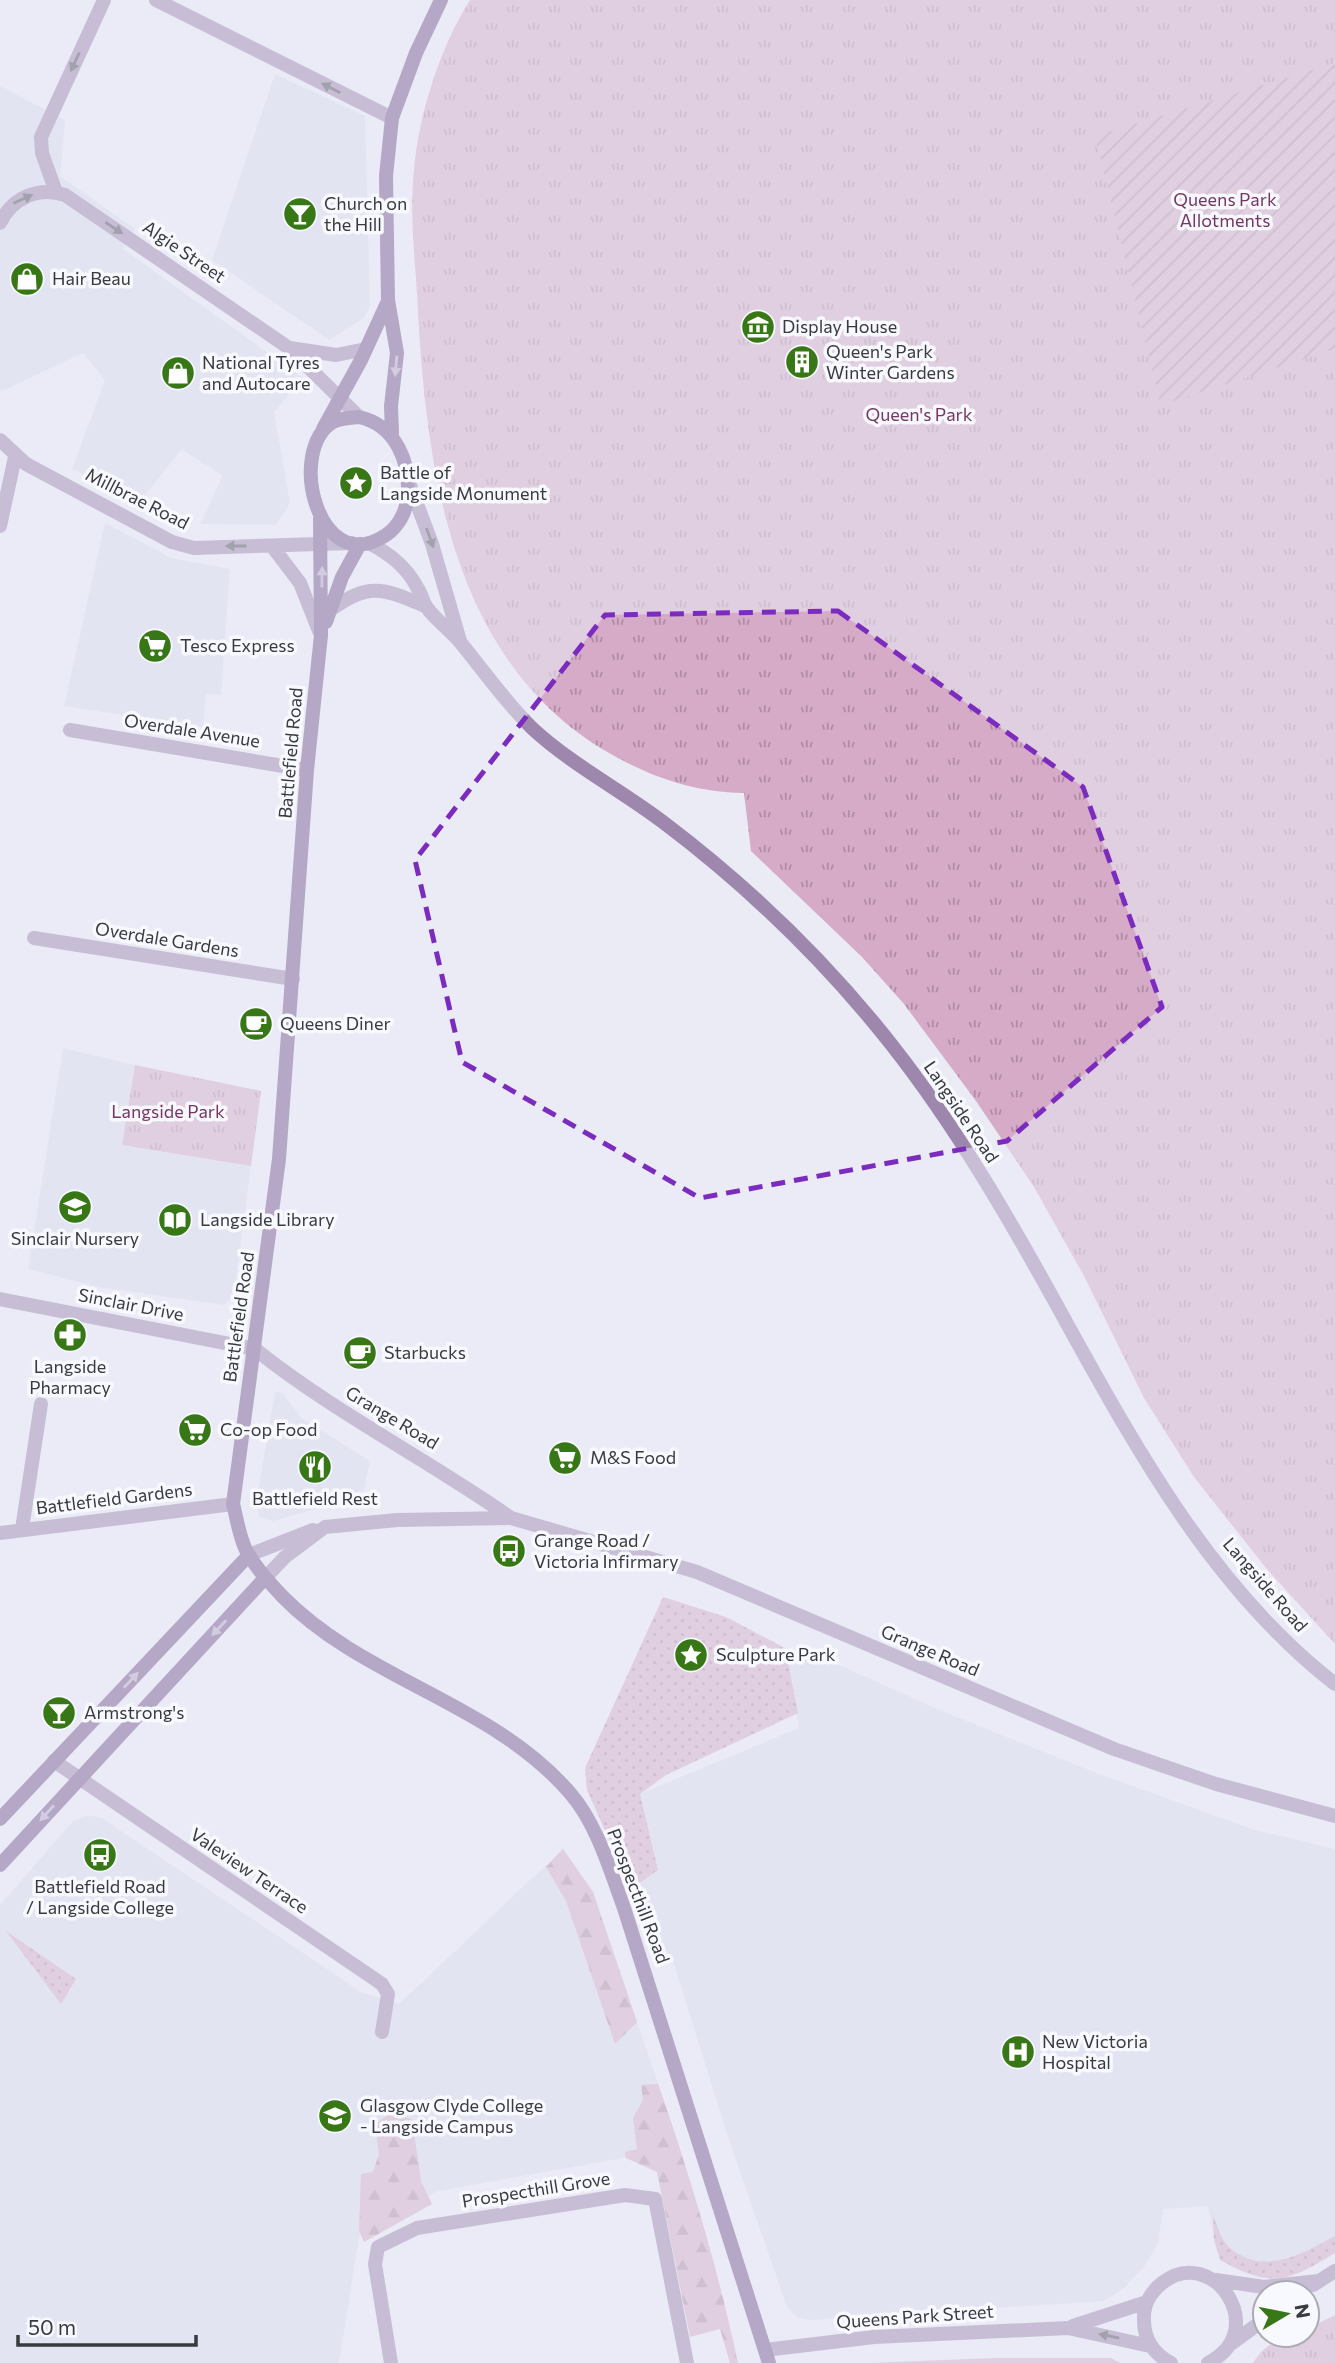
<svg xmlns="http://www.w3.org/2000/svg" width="1335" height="2363" viewBox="0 0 1335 2363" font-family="Commissioner,sans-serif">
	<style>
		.built { fill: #dadced }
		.grass { fill: url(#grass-dots) }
		.forest { fill: url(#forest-firs) }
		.park { fill: url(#park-tufts) }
		.garden { fill: url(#garden-furrows) }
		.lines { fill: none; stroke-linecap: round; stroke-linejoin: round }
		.minor { stroke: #9d87ad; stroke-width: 14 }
		.tertiary { stroke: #9d87ad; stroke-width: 14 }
		.secondary { stroke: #77568d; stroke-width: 14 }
		.oneway { fill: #4d4954 }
		.oneway2 { fill: #b8a7c6 }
		.marked { fill: none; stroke: #7b2cbf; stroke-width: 5; stroke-dasharray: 14 9; stroke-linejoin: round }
		.labels { text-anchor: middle; stroke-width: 7; stroke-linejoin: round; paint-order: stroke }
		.park-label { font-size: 18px; fill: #753663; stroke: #f8f8ff }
		.poi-label { font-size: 18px; fill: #393a3e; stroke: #f8f8ff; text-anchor: start }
		.street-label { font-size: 18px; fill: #393a3e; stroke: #f8f8ff }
	</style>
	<defs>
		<pattern id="grass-dots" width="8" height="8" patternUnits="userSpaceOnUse" patternTransform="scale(1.75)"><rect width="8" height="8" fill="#d6abc7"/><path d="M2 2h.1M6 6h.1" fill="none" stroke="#af8ca3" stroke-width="1.8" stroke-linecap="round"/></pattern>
		<pattern id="forest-firs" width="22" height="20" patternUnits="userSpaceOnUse" patternTransform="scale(1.75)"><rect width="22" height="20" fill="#d6abc7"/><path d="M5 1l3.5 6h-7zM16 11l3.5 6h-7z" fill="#af8ca3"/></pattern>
		<pattern id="park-tufts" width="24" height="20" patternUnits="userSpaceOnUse" patternTransform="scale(1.75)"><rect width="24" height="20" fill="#d6abc7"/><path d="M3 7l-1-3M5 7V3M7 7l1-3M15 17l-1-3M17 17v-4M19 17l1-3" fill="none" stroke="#af8ca3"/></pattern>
		<pattern id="garden-furrows" width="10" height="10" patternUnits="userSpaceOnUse" patternTransform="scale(1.75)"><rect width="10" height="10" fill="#d6abc7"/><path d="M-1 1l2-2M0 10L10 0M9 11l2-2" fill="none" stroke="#af8ca3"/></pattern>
	</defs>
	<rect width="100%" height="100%" fill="#eaebf5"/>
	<path class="built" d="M275,74L365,116L370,306L364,318L329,340L212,260Z
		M0,86L65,120L60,176L135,229L123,249L303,378L274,412L290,503L276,525L200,524L223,476L182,449L141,500L72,469L105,380L83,353L0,392Z
		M105,523L171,558L230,569L221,695L206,694L203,727L64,706Z
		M63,1048L135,1065L122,1145L251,1166L234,1295L224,1305L99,1287L28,1269Z
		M275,1392L283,1393L300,1417L370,1461L364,1490L333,1504L273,1521L259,1517L256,1503Z
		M785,1648L832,1662L942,1711L1099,1774L1255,1830L1335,1849V2246L1318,2255L1251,2267L1214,2240L1208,2206L1163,2209L1158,2243L1144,2267L1125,2287L1104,2301L811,2320L798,2318L787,2307L729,2140L674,1964L631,1889L658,1869L640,1794L799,1728Z
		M87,1815L102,1818L361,1992L399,2004L563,1849L593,1892L680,2148L438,2191L360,2231L339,2363H0V1905L73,1821Z"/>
	<path class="grass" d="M663,1597L726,1617L785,1648L798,1713L666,1775L640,1794L658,1870L631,1889L587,1790L585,1768Z
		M6,1931L76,1979L61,2004Z
		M1213,2216C1217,2225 1221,2239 1228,2246C1261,2277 1301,2255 1335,2236V2253C1286,2283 1271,2288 1220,2260L1214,2240Z"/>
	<path class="forest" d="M563,1849L593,1892L637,2022L615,2044L566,1901L546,1867Z
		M658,2084C690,2175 718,2269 738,2363H730L720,2329L690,2337L657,2172L626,2158L625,2152L637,2149L633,2118L643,2100L641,2085Z
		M391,2113L412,2119L421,2181L432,2204L364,2242L359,2231L361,2174L373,2172L379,2154L375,2124Z"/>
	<path class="park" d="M470,0H1335V1644L1266,1568L1194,1477L1144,1398L1084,1276L1034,1187L976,1101L904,1004L862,957L751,851L744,793C694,792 653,778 609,753C454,664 427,476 418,312C416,265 409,217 414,170C419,113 440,48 470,0Z
		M135,1065L261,1091L251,1166L122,1145Z
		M1335,2315V2363H1253C1265,2343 1284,2335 1307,2335V2329Z
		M994,2358H1111L1120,2363H871Z"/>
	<path class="garden" d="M1335,63V349L1161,405L1095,136Z"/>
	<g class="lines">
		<path class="minor" d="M156,0L392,118
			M56,192L42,153L41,137L104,0
			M0,526L15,457
			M70,730L307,770
			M34,938L293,979
			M0,1299L255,1349
			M22,1529L41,1404
			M0,1533L233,1504
			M54,1761L382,1984L388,1994L382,2032
			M1216,2280L1264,2287L1318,2281
			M1313,2285L1335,2271
			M1073,2326L1147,2302
			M1232,2343L1265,2319
			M765,2350L874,2337L1068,2328L1150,2346
			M391,2363L375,2264L378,2247L417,2228L625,2195L655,2199L687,2363
			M1171,2363C1154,2354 1144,2340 1144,2320C1143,2305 1151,2292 1162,2283C1213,2243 1272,2331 1208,2363"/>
		<path class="tertiary" d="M0,223C12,198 38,186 65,195L289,348L359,417
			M290,348L336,355L366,349
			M0,440L26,464L172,542L194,548L352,543
			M408,480L432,544L460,641
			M369,543C390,554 407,567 418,589C422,595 423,603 428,609C437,621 450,630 460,642C484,671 505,702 533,729C572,765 621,790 663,822C749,887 824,959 891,1044C958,1129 1013,1225 1065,1320C1138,1452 1214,1590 1335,1684
			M272,546L300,583L319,631
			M330,610C370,582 382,588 425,606
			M255,1349C335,1413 427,1459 511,1518
			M249,1555L313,1530
			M265,1578L285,1557L325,1527L397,1520L511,1518L697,1572L1114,1749L1216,1784L1335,1816"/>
		<path class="secondary" d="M359,417C396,425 412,464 407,500C405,516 395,531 381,538C317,574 287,449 333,422C340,418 350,418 359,417Z
			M323,429L361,360L388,301
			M392,433L391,406L397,353L388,300L386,176L392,118L416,53L441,0
			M320,518L321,635L307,770L279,1159L233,1504C237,1519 239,1536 246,1550C255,1567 269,1582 282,1596C365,1681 492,1702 570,1793C597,1824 610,1870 624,1908L769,2363
			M326,622L342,577L360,544
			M0,1819L249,1555
			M0,1865L265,1578"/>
	</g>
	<defs><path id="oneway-solid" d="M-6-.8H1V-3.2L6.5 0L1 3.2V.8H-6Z" transform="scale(1.75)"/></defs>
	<g class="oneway">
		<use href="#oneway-solid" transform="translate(75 62) rotate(115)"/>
		<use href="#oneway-solid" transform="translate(331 88) rotate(-153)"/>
		<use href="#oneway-solid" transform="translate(23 199) rotate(-24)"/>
		<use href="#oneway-solid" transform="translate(114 228) rotate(34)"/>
		<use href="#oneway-solid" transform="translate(430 538) rotate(70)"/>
		<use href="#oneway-solid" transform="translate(236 546) rotate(180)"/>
		<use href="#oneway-solid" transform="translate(1109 2336) rotate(-168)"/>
	</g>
	<g class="oneway2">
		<use href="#oneway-solid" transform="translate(396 366) rotate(95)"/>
		<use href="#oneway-solid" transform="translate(322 577) rotate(-89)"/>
		<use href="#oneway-solid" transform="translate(219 1628) rotate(133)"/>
		<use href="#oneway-solid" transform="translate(131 1680) rotate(-47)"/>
		<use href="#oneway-solid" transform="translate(47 1813) rotate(132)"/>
	</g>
	<path d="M0 0H1335V2363H0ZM838,611L1083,787L1162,1007L1007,1141L700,1198L462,1062L415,860L605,615Z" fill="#eaebf5" fill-opacity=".55" fill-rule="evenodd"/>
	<path class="marked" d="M838,611L1083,787L1162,1007L1007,1141L700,1198L462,1062L415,860L605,615Z"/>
	<defs>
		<g id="bar-disc" transform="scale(1.75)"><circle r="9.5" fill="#377715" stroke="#f8f8ff"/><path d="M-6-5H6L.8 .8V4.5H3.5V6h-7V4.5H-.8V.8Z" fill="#fff"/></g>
		<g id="shop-disc" transform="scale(1.75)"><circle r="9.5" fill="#377715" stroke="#f8f8ff"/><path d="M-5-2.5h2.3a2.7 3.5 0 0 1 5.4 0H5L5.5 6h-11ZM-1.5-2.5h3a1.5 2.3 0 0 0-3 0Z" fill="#fff"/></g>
		<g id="museum-disc" transform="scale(1.75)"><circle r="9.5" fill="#377715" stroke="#f8f8ff"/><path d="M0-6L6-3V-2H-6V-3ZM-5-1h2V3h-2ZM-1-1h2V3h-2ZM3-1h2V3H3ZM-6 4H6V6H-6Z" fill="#fff"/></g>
		<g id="building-disc" transform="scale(1.75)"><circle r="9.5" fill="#377715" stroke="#f8f8ff"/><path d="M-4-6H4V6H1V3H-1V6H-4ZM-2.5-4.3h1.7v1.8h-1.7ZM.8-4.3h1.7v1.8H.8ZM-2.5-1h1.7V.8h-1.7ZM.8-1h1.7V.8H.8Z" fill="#fff"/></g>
		<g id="sight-disc" transform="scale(1.75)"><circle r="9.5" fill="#377715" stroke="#f8f8ff"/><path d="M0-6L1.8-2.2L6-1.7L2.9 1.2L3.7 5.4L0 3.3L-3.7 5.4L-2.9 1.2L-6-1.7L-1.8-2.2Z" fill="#fff"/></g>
		<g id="supermarket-disc" transform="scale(1.75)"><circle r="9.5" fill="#377715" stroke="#f8f8ff"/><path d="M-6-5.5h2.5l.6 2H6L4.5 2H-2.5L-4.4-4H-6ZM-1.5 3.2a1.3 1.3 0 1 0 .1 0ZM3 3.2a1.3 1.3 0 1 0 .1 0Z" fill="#fff"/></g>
		<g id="cafe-disc" transform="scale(1.75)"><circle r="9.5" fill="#377715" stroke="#f8f8ff"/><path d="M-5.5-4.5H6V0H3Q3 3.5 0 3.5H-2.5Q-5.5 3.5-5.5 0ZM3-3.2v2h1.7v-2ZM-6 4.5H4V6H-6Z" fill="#fff"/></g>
		<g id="school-disc" transform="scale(1.75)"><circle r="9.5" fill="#377715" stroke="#f8f8ff"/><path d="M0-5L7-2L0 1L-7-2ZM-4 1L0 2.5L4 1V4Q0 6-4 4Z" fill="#fff"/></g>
		<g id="library-disc" transform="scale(1.75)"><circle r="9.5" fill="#377715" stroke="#f8f8ff"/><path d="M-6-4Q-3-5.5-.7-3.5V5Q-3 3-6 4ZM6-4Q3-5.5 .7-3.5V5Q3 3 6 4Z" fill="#fff"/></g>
		<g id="pharmacy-disc" transform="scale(1.75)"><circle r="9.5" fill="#377715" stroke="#f8f8ff"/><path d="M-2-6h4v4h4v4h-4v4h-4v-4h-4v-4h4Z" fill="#fff"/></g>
		<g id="restaurant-disc" transform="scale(1.75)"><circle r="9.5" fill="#377715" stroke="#f8f8ff"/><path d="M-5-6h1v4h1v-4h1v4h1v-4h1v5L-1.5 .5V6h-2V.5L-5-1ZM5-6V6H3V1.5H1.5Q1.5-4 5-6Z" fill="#fff"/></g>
		<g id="bus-disc" transform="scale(1.75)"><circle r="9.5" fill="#377715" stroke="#f8f8ff"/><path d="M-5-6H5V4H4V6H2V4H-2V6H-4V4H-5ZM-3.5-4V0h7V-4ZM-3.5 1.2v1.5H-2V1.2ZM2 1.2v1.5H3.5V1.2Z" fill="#fff"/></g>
		<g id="hospital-disc" transform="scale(1.75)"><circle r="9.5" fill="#377715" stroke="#f8f8ff"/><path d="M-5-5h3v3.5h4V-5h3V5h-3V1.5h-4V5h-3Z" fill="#fff"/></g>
		<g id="university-disc" transform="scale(1.75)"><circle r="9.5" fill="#377715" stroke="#f8f8ff"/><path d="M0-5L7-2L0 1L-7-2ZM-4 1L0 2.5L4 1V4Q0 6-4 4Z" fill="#fff"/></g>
	</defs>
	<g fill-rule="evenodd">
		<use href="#bar-disc" x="300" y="214"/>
		<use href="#shop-disc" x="27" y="279"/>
		<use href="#museum-disc" x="758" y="327"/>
		<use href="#building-disc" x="802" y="362"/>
		<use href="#shop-disc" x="178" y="373"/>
		<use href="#sight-disc" x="356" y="483"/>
		<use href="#supermarket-disc" x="155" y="646"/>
		<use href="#cafe-disc" x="256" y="1024"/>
		<use href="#school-disc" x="75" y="1207"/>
		<use href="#library-disc" x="175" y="1220"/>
		<use href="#pharmacy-disc" x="70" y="1335"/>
		<use href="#cafe-disc" x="360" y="1353"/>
		<use href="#supermarket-disc" x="195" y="1430"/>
		<use href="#supermarket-disc" x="565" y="1458"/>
		<use href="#restaurant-disc" x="315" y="1467"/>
		<use href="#bus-disc" x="509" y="1551"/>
		<use href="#sight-disc" x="691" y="1655"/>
		<use href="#bar-disc" x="59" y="1713"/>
		<use href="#bus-disc" x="100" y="1855"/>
		<use href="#hospital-disc" x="1018" y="2052"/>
		<use href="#university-disc" x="335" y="2116"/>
	</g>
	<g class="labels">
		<g class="park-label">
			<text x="1225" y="206">Queens Park<tspan x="1225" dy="21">Allotments</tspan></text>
			<text x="919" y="421">Queen's Park</text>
			<text x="168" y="1118">Langside Park</text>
		</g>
		<g class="poi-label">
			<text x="324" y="210">Church on<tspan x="324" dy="21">the Hill</tspan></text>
			<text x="52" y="285">Hair Beau</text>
			<text x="782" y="333">Display House</text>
			<text x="826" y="358">Queen's Park<tspan x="826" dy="21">Winter Gardens</tspan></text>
			<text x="202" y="369">National Tyres<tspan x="202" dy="21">and Autocare</tspan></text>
			<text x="380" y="479">Battle of<tspan x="380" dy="21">Langside Monument</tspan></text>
			<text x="180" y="652">Tesco Express</text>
			<text x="280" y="1030">Queens Diner</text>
			<text x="200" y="1226">Langside Library</text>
			<text x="75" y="1245" text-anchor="middle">Sinclair Nursery</text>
			<text x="384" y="1359">Starbucks</text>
			<text x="70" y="1373" text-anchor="middle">Langside<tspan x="70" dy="21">Pharmacy</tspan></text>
			<text x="220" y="1436">Co-op Food</text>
			<text x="590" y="1464">M&amp;S Food</text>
			<text x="315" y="1505" text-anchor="middle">Battlefield Rest</text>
			<text x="534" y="1547">Grange Road /<tspan x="534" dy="21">Victoria Infirmary</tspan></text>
			<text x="716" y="1661">Sculpture Park</text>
			<text x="84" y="1719">Armstrong's</text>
			<text x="100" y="1893" text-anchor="middle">Battlefield Road<tspan x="100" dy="21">/ Langside College</tspan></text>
			<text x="1042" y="2048">New Victoria<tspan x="1042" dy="21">Hospital</tspan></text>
			<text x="360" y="2112">Glasgow Clyde College<tspan x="360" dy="21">- Langside Campus</tspan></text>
		</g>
		<g class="street-label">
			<text transform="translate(184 252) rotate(34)" y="6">Algie Street</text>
			<text transform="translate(137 499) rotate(27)" y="6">Millbrae Road</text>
			<text transform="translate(192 731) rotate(9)" y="6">Overdale Avenue</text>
			<text transform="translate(291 753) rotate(-85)" y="6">Battlefield Road</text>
			<text transform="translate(167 940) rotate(9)" y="6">Overdale Gardens</text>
			<text transform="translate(961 1112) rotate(56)" y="6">Langside Road</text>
			<text transform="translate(131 1305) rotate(11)" y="6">Sinclair Drive</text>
			<text transform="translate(239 1317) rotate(-82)" y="6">Battlefield Road</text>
			<text transform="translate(392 1418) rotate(31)" y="6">Grange Road</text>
			<text transform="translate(114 1499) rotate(-7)" y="6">Battlefield Gardens</text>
			<text transform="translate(1265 1585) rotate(49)" y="6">Langside Road</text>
			<text transform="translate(930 1651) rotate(23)" y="6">Grange Road</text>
			<text transform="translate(249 1871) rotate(34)" y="6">Valeview Terrace</text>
			<text transform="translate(638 1896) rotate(69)" y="6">Prospecthill Road</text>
			<text transform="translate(536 2190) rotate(-9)" y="6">Prospecthill Grove</text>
			<text transform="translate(915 2317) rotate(-4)" y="6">Queens Park Street</text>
		</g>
	</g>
	<g transform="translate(1286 2314) rotate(80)"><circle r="33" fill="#f8f8ff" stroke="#acacb2" stroke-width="2"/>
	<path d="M0-5L12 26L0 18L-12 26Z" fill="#377715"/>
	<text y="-10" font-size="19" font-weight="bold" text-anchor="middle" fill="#393a3e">N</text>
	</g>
	<path d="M18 2335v10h178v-10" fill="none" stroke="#393a3e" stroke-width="3.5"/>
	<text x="28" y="2335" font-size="21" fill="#393a3e" stroke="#f8f8ff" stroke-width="5" paint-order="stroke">50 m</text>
</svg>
